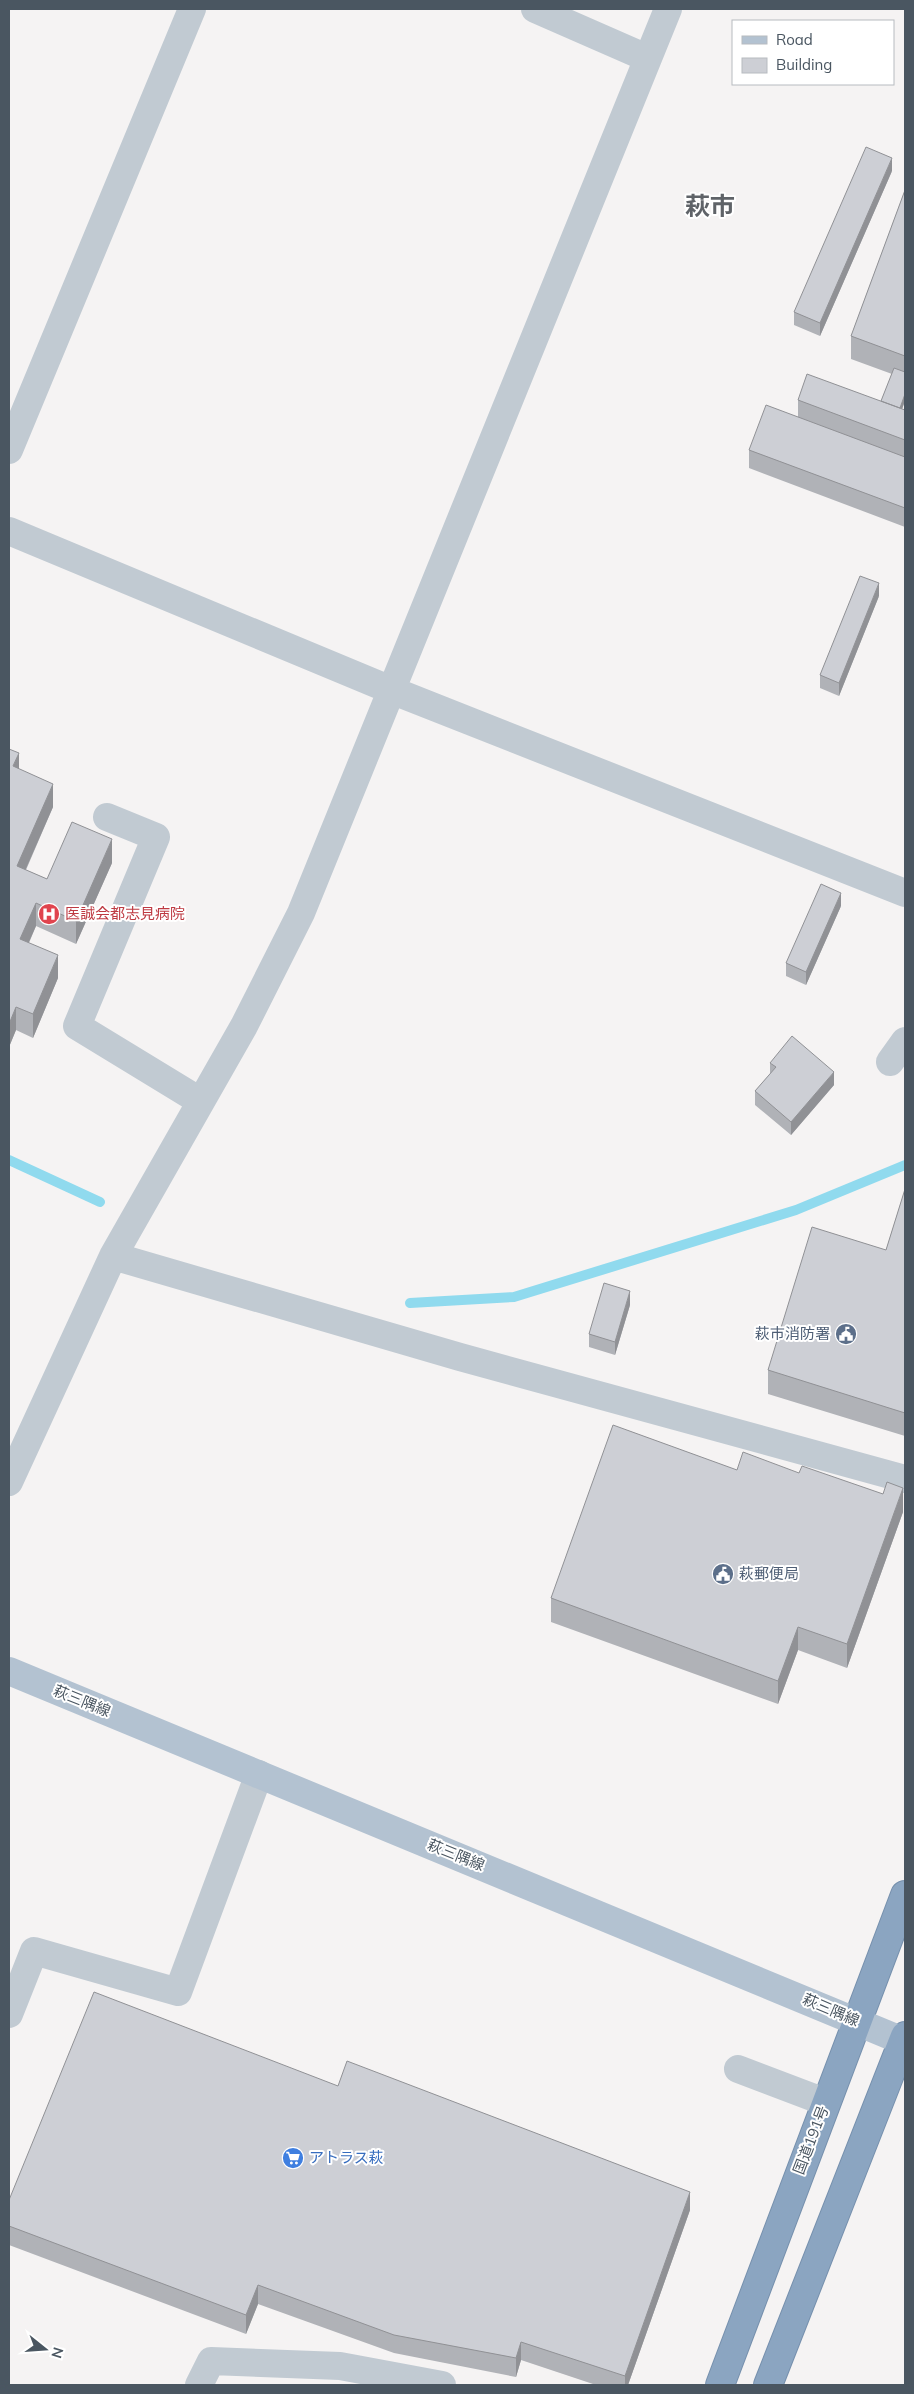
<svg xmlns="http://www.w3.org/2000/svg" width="914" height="2394" viewBox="0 0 914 2394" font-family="Mulish,'Noto Sans JP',sans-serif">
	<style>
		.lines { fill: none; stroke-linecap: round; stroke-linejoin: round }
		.stream { stroke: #90daee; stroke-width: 10 }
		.highway-casing { stroke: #7690ad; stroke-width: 30 }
		.minor { stroke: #c1cad2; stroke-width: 28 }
		.major { stroke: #b3c2d1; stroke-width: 28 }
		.highway { stroke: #8ba5c1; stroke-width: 28 }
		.wall { fill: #b0b2b7 }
		.shaded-wall { fill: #909195 }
		.building { fill: #cdcfd5; stroke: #909195 }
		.labels { text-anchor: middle; stroke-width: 4; stroke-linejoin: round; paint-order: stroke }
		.health-label { font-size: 15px; fill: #be3a42; stroke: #fff; text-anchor: start }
		.service-label { font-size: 15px; fill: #4e5e75; stroke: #fff; text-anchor: end }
		.street-label { font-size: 15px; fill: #4a5661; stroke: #fff }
		.shop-label { font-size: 15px; fill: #366cbe; stroke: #fff; text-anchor: start }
		.town-label { font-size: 25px; font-weight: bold; fill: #5f6368; stroke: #fff }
	</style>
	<rect width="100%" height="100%" fill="#f5f3f3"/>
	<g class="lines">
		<path class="stream" d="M9,1160L100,1202
			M410,1303L514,1297L796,1210L905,1165"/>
		<g class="highway-casing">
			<path id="highway" d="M720,2385L905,1895
				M768,2385L905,2036"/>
		</g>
		<path class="minor" d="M535,9L647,58
			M9,450L192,9
			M9,531L391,690L905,893
			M107,817L156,837L77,1026L200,1101
			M890,1062L905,1041
			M113,1256L460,1357L905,1479
			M9,1482L113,1256L244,1026L301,913L668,9
			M9,2014L34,1951L178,1992L259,1774
			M738,2069L825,2102
			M199,2385L211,2361L340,2366L442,2385"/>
		<path class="major" d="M9,1671L903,2041"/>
		<use href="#highway" class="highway"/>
	</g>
	<path class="wall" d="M892,171L820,336L794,325V312Z
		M905,190V401L902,409L905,410V527L749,468V450L798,417V400L881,401L892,374L851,359V336Z
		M879,596L839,696L820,688V675Z
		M19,769L53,807L26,870L47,879L112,863L76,944L36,926L29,943L58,978L33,1038L16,1030L9,1047Z
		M841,906L806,985L786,976V963Z
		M770,1063L834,1085L791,1135L755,1105V1091L770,1074Z
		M905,1189V1436L768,1394V1370L886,1250Z
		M630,1305L615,1355L589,1347V1334Z
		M737,1470L799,1473L903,1512L847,1668L798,1650L778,1704L551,1622V1598Z
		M338,2086L690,2210L628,2385H596L521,2360L516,2377L394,2353L258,2304L246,2334L9,2245V2200Z"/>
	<path class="shaded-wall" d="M892,158V171L820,336V323Z
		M905,394V401L896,425V418Z
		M879,583V596L839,696V683Z
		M19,753V776L13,766Z
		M53,784V807L17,889V866Z
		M112,839V863L76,944V921Z
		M841,893V906L806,985V972Z
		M36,903V926L20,962V939Z
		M58,955V978L33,1038V1014Z
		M16,1007V1030L9,1047V1024Z
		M834,1072V1085L791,1135V1122Z
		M630,1291V1305L615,1355V1342Z
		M903,1488V1512L847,1668V1644Z
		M798,1627V1650L778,1704V1681Z
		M690,2192V2210L628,2385H625V2376Z
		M258,2285V2304L246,2334V2315Z
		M521,2342V2360L516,2377V2358Z"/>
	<path class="building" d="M866,147L892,158L820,323L794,312Z
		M905,190V356L851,336Z
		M894,368L905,372V394L900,408L881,401Z
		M807,374L905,410V440L798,400Z
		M766,405L905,457V508L749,450Z
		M860,576L879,583L839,683L820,675Z
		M9,749L19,753L13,766L53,784L17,866L47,879L72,822L112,839L76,921L36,903L20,939L58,955L33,1014L16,1007L9,1024Z
		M821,884L841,893L806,972L786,963Z
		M792,1036L834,1072L791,1122L755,1091L776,1067L770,1063Z
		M905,1189V1413L768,1370L812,1227L886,1250Z
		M604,1283L630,1291L615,1342L589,1334Z
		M613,1425L737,1470L743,1452L799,1473L802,1466L883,1494L887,1482L903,1488L847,1644L798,1627L778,1681L551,1598Z
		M94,1992L338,2086L347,2061L690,2192L625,2376L521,2342L516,2358L394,2335L258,2285L246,2315L9,2226V2200Z"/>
	<defs>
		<g id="hospital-disc" transform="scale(1.125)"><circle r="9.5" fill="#e0444e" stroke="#fff"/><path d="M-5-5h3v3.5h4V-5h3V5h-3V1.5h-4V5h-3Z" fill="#fff"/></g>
		<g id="civic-disc" transform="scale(1.125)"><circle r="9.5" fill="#5c6f8a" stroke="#fff"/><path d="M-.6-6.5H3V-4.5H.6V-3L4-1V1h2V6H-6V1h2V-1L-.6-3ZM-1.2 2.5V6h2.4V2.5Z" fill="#fff"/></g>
		<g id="supermarket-disc" transform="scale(1.125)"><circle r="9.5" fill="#3f7fe0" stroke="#fff"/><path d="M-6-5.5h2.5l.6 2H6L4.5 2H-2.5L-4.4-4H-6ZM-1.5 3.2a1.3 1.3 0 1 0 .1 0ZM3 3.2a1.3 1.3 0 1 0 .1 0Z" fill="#fff"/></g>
	</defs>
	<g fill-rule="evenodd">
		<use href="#hospital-disc" x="49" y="914"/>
		<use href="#civic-disc" x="846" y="1334"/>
		<use href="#civic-disc" x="723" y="1574"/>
		<use href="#supermarket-disc" x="293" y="2158"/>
	</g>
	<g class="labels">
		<g class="health-label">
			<text x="65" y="919">医誠会都志見病院</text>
		</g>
		<g class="service-label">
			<text x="830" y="1339">萩市消防署</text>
			<text x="739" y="1579" text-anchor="start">萩郵便局</text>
		</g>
		<g class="street-label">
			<text transform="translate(82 1701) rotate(22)" y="5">萩三隅線</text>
			<text transform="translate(456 1855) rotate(22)" y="5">萩三隅線</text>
			<text transform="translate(831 2010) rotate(23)" y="5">萩三隅線</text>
			<text transform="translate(811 2140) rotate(-69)" y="5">国道191号</text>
		</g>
		<g class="shop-label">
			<text x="309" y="2163">アトラス萩</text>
		</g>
		<g class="town-label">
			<text x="710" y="215">萩市</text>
		</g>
	</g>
	<rect width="914" height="2394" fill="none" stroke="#4a5661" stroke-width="20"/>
	<rect x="732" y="20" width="162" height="65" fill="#ffffff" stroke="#b7bbc0"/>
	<rect x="742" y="36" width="25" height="8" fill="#b3c2d1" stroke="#b7bbc0"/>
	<text x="776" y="45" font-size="15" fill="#4a5661">Road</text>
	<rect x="742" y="58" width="25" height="15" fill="#cdcfd5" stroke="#b7bbc0"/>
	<text x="776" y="70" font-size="15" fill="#4a5661">Building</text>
	<g transform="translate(45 2349) rotate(107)" stroke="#ffffff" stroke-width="4" paint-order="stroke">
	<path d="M0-4L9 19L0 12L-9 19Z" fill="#4a5661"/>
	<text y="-8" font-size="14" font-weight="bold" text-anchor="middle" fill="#4a5661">N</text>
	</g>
</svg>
